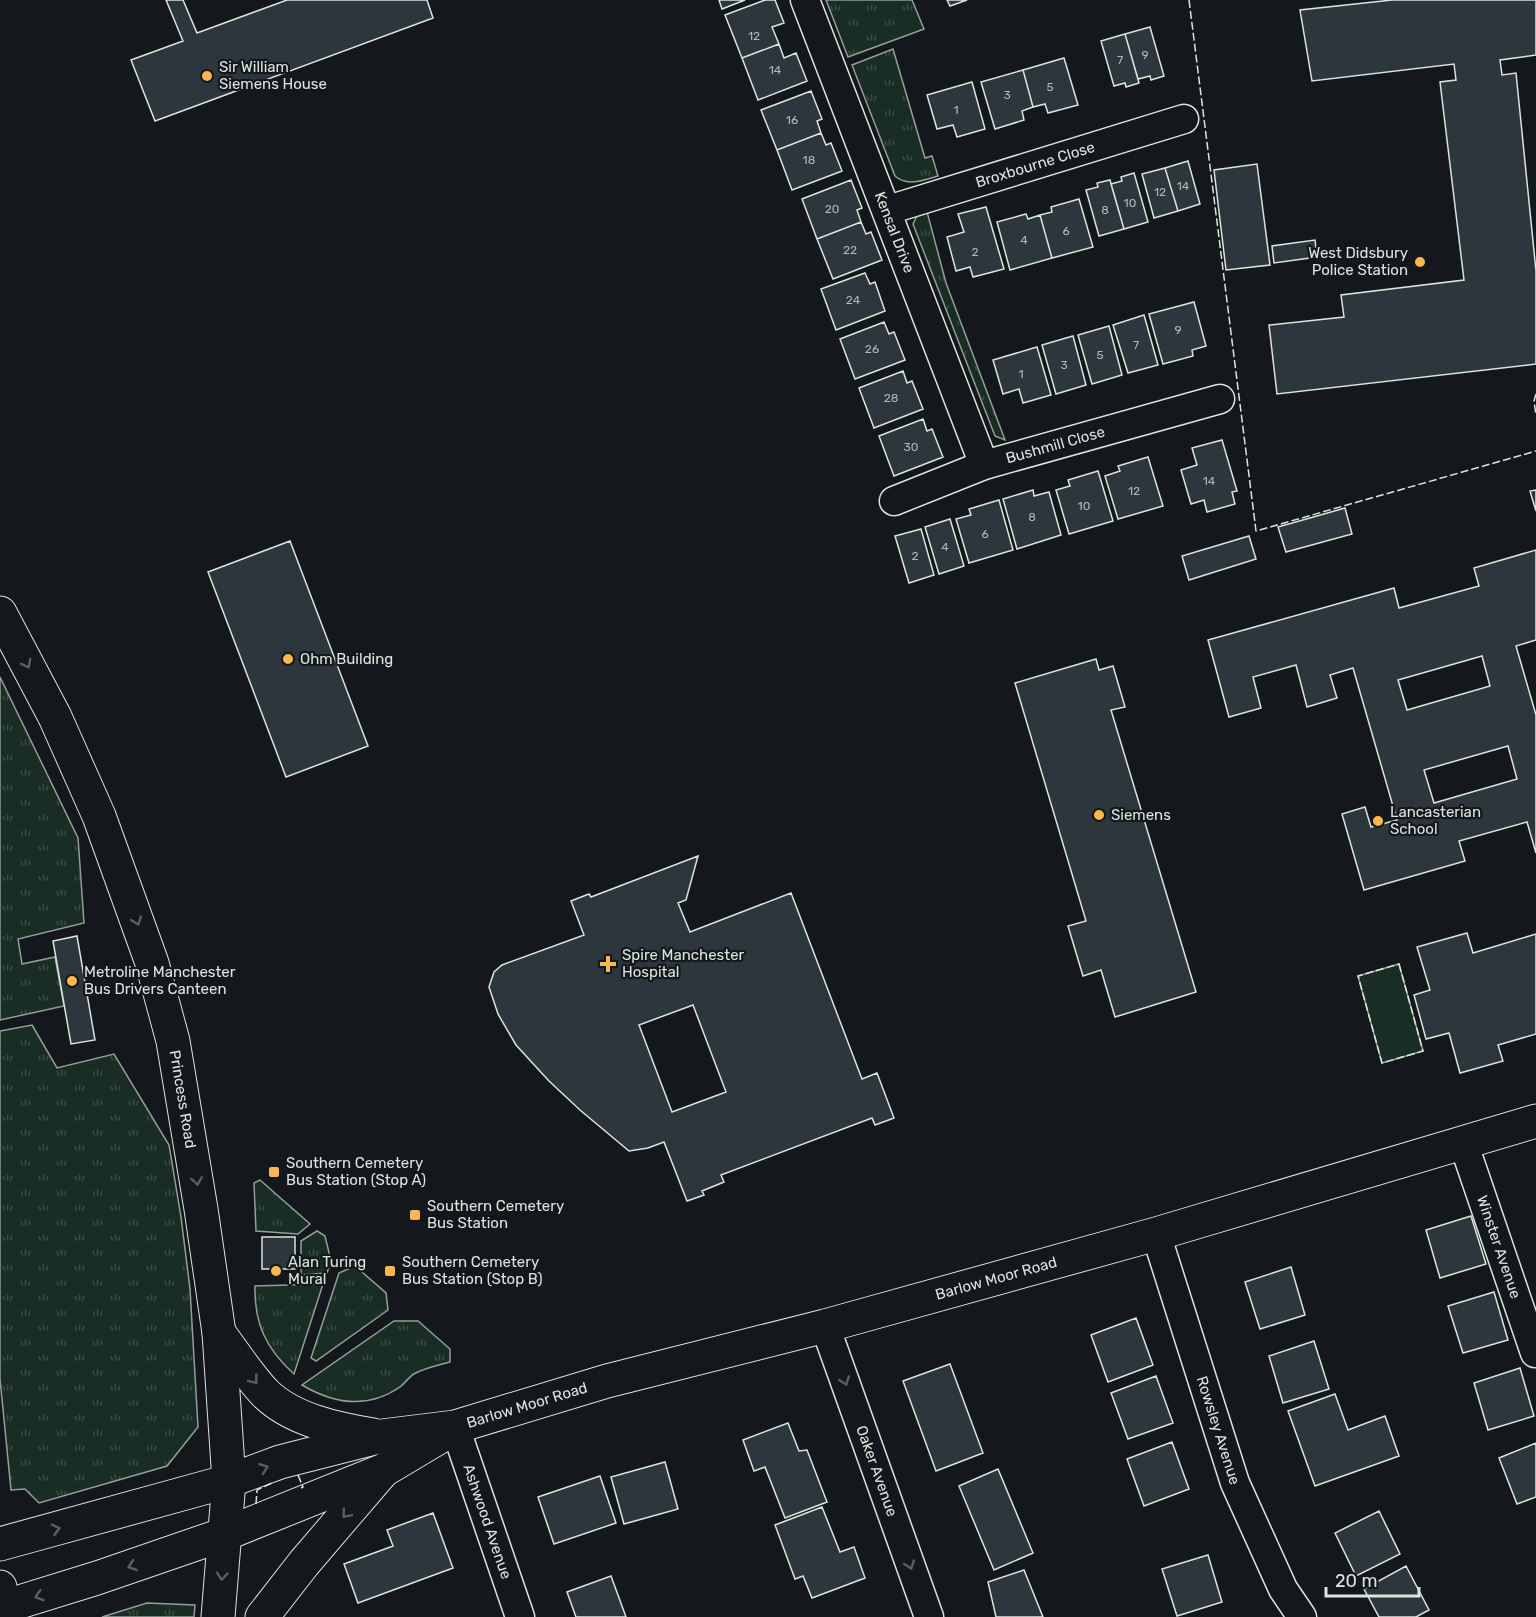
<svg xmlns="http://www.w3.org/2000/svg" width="1536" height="1617" viewBox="0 0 1536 1617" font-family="Rubik,sans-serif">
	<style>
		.grass { fill: url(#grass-tufts); stroke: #939e99; stroke-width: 1.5 }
		.garden { fill: #1a2d24; stroke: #939e99; stroke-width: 1.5 }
		.building { fill: #2c363c; stroke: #d8e6dc; stroke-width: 1.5; fill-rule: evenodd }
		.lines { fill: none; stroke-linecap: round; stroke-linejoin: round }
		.minor-casing { stroke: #d8e6dc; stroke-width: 31 }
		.primary-casing { stroke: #d8e6dc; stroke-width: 35 }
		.trunk-casing { stroke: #d8e6dc; stroke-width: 35 }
		.minor { stroke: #14181c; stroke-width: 28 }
		.primary { stroke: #14181c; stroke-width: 33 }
		.trunk { stroke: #14181c; stroke-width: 33 }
		.fence { stroke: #d8e6dc; stroke-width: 1.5; stroke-dasharray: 8 3; stroke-linecap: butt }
		.oneway { stroke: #59605f }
		.poi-dot { fill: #ffb74d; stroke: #14181c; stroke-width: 2 }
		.labels { text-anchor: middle; stroke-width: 4.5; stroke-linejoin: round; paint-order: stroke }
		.number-label { font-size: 12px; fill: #adbab4 }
		.poi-label { font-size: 15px; fill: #d8e6dc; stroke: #14181c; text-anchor: start }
		.street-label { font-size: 15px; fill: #d8e6dc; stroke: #14181c }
	</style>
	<defs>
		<pattern id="grass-tufts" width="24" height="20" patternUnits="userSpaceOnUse" patternTransform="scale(1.5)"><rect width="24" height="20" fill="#1a2d24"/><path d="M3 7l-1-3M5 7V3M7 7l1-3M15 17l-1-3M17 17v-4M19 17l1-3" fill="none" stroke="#3b4b43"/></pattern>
	</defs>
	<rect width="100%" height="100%" fill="#14181c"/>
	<path class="grass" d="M826,0H912L924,29L848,57Z
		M893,49L925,158L932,156L938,176C924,180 907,187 895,176L852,65Z
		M926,208L946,283L1005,440L995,436L913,224L917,216Z
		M0,677L78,838L84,923L18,939L22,964L55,957L64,1006L0,1020Z
		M32,1025L57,1068L114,1054L169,1145L181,1217L190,1289L198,1427L167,1466L39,1503L25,1489L11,1490L0,1379V1031Z
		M260,1180L310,1224L298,1234L256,1231L254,1183Z
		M317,1231L325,1236L331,1261L327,1273L301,1275V1241Z
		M355,1266L386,1293L388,1310L316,1361L311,1358L339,1273Z
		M323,1284L294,1374C266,1349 254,1323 255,1286Z
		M394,1321H418L450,1349V1362C439,1365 424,1368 414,1374C409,1377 405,1383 400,1387C368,1409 334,1404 302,1385Z
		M147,1603L195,1605L194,1617H102Z"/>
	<path class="garden" d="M1399,964L1423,1051L1382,1063L1358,976Z"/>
	<path class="building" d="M166,0H183L197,33L287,0H427L433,18L155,121L131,60L183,41Z
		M719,0H745L722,9Z
		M765,0H775L784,23L772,27L779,44L742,58L725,15Z
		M947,0H967L950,6Z
		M1392,0H1536V55L1500,60L1502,75L1516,73L1536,271V364L1277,394L1269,325L1344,317L1341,295L1464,280L1440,82L1456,80L1454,64L1312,81L1300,10Z
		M1150,27L1164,76L1151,80L1150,76L1138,79L1125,34Z
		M1125,34L1139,83L1126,87L1125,83L1114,86L1101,41Z
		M779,44L784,58L796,53L807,81L758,100L742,58Z
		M1064,58L1078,105L1048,113L1045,104L1033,107L1023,70Z
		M1023,70L1033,107L1022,111L1024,120L995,129L981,82Z
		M972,82L985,129L957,137L953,125L937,129L927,95Z
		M811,91L822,119L817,121L821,133L777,150L761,110Z
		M821,133L826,145L831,143L842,171L792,190L777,150Z
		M1188,161L1200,204L1178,211L1165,168Z
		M1257,164L1270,265L1226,270L1214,170Z
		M1165,168L1178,211L1154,218L1142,174Z
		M1134,173L1148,222L1124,229L1111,184L1122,181L1121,177Z
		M851,180L862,208L857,210L861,222L817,239L802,199Z
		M1110,180L1124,229L1099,236L1086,190L1098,187L1097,183Z
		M1079,199L1093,247L1052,258L1040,215L1052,212L1051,207Z
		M986,207L1004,269L973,277L970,267L956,271L947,237L964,232L958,214Z
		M1026,214L1028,219L1040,215L1052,258L1010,270L997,222Z
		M861,222L866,234L871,232L882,260L833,279L817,239Z
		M1315,240L1317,257L1274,263L1272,246Z
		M865,273L870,284L875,282L885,311L836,330L821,289Z
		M1194,302L1206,346L1192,350L1193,356L1163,364L1149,314Z
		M1144,315L1158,365L1128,373L1113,325Z
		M884,322L889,334L894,332L905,360L855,379L840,339Z
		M1109,326L1122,375L1092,384L1078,335Z
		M1073,336L1086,385L1056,394L1042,345Z
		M1037,347L1051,395L1023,403L1019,389L1003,394L993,360Z
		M903,371L907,383L912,381L923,409L874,428L859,388Z
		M923,419L927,431L932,429L943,457L894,476L879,436Z
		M1222,440L1237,491L1232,492L1235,504L1207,512L1204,500L1191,504L1181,470L1197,465L1192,448Z
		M1148,457L1163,506L1118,519L1105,476L1120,471L1118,466Z
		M1098,471L1113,521L1069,534L1056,490L1070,486L1068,480Z
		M1033,490L1034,496L1049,492L1061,535L1017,549L1003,499Z
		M1536,490V511L1530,491Z
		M999,500L1013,550L969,563L956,519L971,515L969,509Z
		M1345,508L1352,534L1286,552L1278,527Z
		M950,519L964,566L939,574L925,527Z
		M921,529L934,575L909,583L895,536Z
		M1249,536L1256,559L1189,580L1182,556Z
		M290,541L368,746L286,777L208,572Z
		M1536,550V640L1516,646L1536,715V853L1527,822L1459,841L1465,861L1364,890L1342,814L1365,807L1371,827L1397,820L1353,668L1330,675L1337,698L1307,707L1296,665L1253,677L1261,708L1229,717L1208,640L1394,588L1399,608L1479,586L1474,568ZM1482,656L1490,686L1407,710L1398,680ZM1508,746L1517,779L1434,803L1424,770Z
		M1096,659L1099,670L1113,666L1125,707L1111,710L1196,992L1115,1017L1101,970L1083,976L1068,926L1086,921L1015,683Z
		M698,856L686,900L678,903L690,932L791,893L862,1079L877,1073L894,1118L875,1125L872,1118L721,1175L724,1182L702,1191L704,1195L687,1201L664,1142L648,1148L629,1151L580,1110L549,1081L516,1045L498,1014L489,987L494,972L502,965L584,935L571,901L589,894L591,897ZM693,1005L726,1092L672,1112L639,1025Z
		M1467,933L1473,953L1536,934V1034L1498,1045L1503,1061L1460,1073L1449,1033L1426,1039L1414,995L1430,990L1417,947Z
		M77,936L95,1040L71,1044L53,941Z
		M1471,1216L1486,1264L1440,1278L1426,1230Z
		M262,1237H295V1269H262Z
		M1291,1267L1305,1315L1260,1329L1245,1282Z
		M1494,1292L1508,1340L1463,1353L1448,1306Z
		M1136,1318L1153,1365L1108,1382L1091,1335Z
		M1314,1341L1329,1389L1283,1403L1269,1356Z
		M950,1364L983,1453L936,1471L903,1381Z
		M1520,1368L1534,1416L1488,1430L1474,1383Z
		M1156,1376L1173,1423L1128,1439L1111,1393Z
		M1335,1394L1348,1430L1385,1416L1399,1456L1315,1486L1288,1411Z
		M788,1423L799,1451L807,1450L827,1502L785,1518L765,1467L754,1471L743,1440Z
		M1172,1442L1189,1489L1144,1506L1127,1459Z
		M1536,1443V1497L1517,1504L1499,1458Z
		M665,1462L678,1509L624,1524L611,1477Z
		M998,1469L1033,1553L994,1570L959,1486Z
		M600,1476L616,1523L554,1544L538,1497Z
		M822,1507L840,1552L854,1547L865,1578L812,1598L803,1576L795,1579L775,1525Z
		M1379,1511L1400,1554L1356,1576L1335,1533Z
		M433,1513L453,1568L358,1603L344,1564L393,1546L387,1530Z
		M1208,1555L1222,1602L1177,1616L1162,1569Z
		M1406,1566L1429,1610L1416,1617H1379L1364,1589Z
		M1024,1570L1043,1617H996L988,1582Z
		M611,1576L626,1617H576L567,1592Z"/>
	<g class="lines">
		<g class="minor-casing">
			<g id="minor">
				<path id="s1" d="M805,0L984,465"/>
				<path id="s2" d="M888,210L1184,119"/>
				<path id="s3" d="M894,501L984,465L1220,399"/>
				<path id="s4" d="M1463,1142L1535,1353"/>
				<path id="s5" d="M1156,1234L1235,1483L1283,1589L1302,1617"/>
				<path id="s6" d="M825,1326L929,1617"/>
				<path id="s7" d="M455,1427L520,1617"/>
			</g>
		</g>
		<g class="primary-casing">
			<g id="primary">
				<path d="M219,1333C234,1353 248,1375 265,1393C292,1420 337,1429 373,1435"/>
				<path id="s8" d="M0,1544L229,1481L280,1462L382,1436L455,1427L607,1381L825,1326L1156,1234L1536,1121"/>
				<path d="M0,1608L97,1578L225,1534L384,1470L446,1433"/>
				<path d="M262,1617L304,1563L381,1473"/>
			</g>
		</g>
		<g class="trunk-casing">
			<g id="trunk">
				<path id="s9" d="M0,613L55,717L99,816L152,963L173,1041L201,1209L219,1333L229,1481L218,1617"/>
				<path d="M0,1587L4,1617"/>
			</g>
		</g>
		<use href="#minor" class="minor"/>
		<use href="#primary" class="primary"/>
		<use href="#trunk" class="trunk"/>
		<path class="fence" d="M1189,0L1256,531L1536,451
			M1536,394L1534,401L1536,415
			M1399,964L1423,1051L1382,1063L1358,976Z
			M298,1475L303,1487L301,1488
			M256,1504L257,1490L274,1482"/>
	</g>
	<defs><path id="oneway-chevron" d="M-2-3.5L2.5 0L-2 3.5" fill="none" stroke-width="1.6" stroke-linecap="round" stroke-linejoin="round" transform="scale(1.5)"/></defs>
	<g class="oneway">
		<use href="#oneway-chevron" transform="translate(27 664) rotate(62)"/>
		<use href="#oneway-chevron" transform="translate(137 921) rotate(70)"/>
		<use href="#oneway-chevron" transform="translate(197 1181) rotate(81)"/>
		<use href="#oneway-chevron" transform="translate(254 1380) rotate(52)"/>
		<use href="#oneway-chevron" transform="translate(845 1381) rotate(70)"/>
		<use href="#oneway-chevron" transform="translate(264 1468) rotate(-20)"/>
		<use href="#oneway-chevron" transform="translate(346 1514) rotate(130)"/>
		<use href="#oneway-chevron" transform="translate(56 1529) rotate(-15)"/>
		<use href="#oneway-chevron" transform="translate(910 1565) rotate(70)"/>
		<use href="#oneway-chevron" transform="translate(132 1566) rotate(161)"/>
		<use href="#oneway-chevron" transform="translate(222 1576) rotate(95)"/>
		<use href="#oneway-chevron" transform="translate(39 1596) rotate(163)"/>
	</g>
	<g class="poi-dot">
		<circle cx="207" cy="76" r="6"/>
		<circle cx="1420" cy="262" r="6"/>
		<circle cx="288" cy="659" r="6"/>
		<circle cx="1099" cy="815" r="6"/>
		<circle cx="1378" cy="821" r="6"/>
		<path d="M605 955h6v6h6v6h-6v6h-6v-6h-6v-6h6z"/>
		<circle cx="72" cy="981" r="6"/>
		<rect x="268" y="1166" width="12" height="12" rx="3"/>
		<rect x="409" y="1209" width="12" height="12" rx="3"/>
		<circle cx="276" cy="1271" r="6"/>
		<rect x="384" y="1265" width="12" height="12" rx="3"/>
	</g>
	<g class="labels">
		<g class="number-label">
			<text x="754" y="40">12</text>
			<text x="1145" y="59">9</text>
			<text x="1120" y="64">7</text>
			<text x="775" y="74">14</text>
			<text x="1050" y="91">5</text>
			<text x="1007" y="99">3</text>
			<text x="956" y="114">1</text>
			<text x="792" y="124">16</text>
			<text x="809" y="164">18</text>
			<text x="1183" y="190">14</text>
			<text x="1160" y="196">12</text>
			<text x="1130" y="207">10</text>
			<text x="832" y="213">20</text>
			<text x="1105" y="214">8</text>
			<text x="1066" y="235">6</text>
			<text x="1024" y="244">4</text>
			<text x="850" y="254">22</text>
			<text x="975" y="256">2</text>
			<text x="853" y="304">24</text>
			<text x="1178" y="334">9</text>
			<text x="1136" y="349">7</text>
			<text x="872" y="353">26</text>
			<text x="1100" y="359">5</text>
			<text x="1064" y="369">3</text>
			<text x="1021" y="378">1</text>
			<text x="891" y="402">28</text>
			<text x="911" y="451">30</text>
			<text x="1209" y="485">14</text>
			<text x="1134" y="495">12</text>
			<text x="1084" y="510">10</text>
			<text x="1032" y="521">8</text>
			<text x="985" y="538">6</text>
			<text x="945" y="551">4</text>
			<text x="915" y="560">2</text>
		</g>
		<g class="poi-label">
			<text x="219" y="72">Sir William<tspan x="219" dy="17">Siemens House</tspan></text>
			<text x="1408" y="258" text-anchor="end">West Didsbury<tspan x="1408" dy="17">Police Station</tspan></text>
			<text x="300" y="664">Ohm Building</text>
			<text x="1390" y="817">Lancasterian<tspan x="1390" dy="17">School</tspan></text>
			<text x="1111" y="820">Siemens</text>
			<text x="622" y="960">Spire Manchester<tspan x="622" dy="17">Hospital</tspan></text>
			<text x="84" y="977">Metroline Manchester<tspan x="84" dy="17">Bus Drivers Canteen</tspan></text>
			<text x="286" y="1168">Southern Cemetery<tspan x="286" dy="17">Bus Station (Stop A)</tspan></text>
			<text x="427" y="1211">Southern Cemetery<tspan x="427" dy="17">Bus Station</tspan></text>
			<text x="288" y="1267">Alan Turing<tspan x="288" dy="17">Mural</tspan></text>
			<text x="402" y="1267">Southern Cemetery<tspan x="402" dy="17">Bus Station (Stop B)</tspan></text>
		</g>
		<g class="street-label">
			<text dy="5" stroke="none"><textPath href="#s2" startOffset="154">Broxbourne Close</textPath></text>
			<text dy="5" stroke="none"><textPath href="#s1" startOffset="249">Kensal Drive</textPath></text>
			<text dy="5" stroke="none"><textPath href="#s3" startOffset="171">Bushmill Close</textPath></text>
			<text dy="5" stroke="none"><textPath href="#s9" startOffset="522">Princess Road</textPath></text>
			<text dy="5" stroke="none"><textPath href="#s4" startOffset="111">Winster Avenue</textPath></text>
			<text dy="5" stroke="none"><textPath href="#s8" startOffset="1032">Barlow Moor Road</textPath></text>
			<text dy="5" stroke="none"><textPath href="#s8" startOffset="546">Barlow Moor Road</textPath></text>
			<text dy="5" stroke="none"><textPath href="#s5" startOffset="206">Rowsley Avenue</textPath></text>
			<text dy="5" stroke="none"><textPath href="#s6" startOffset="154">Oaker Avenue</textPath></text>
			<text dy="5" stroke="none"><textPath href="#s7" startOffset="100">Ashwood Avenue</textPath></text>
		</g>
	</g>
	<path d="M1326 1587v9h93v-9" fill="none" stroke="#d8e6dc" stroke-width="3"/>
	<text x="1335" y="1587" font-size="18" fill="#d8e6dc" stroke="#14181c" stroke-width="4.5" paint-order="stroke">20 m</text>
</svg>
